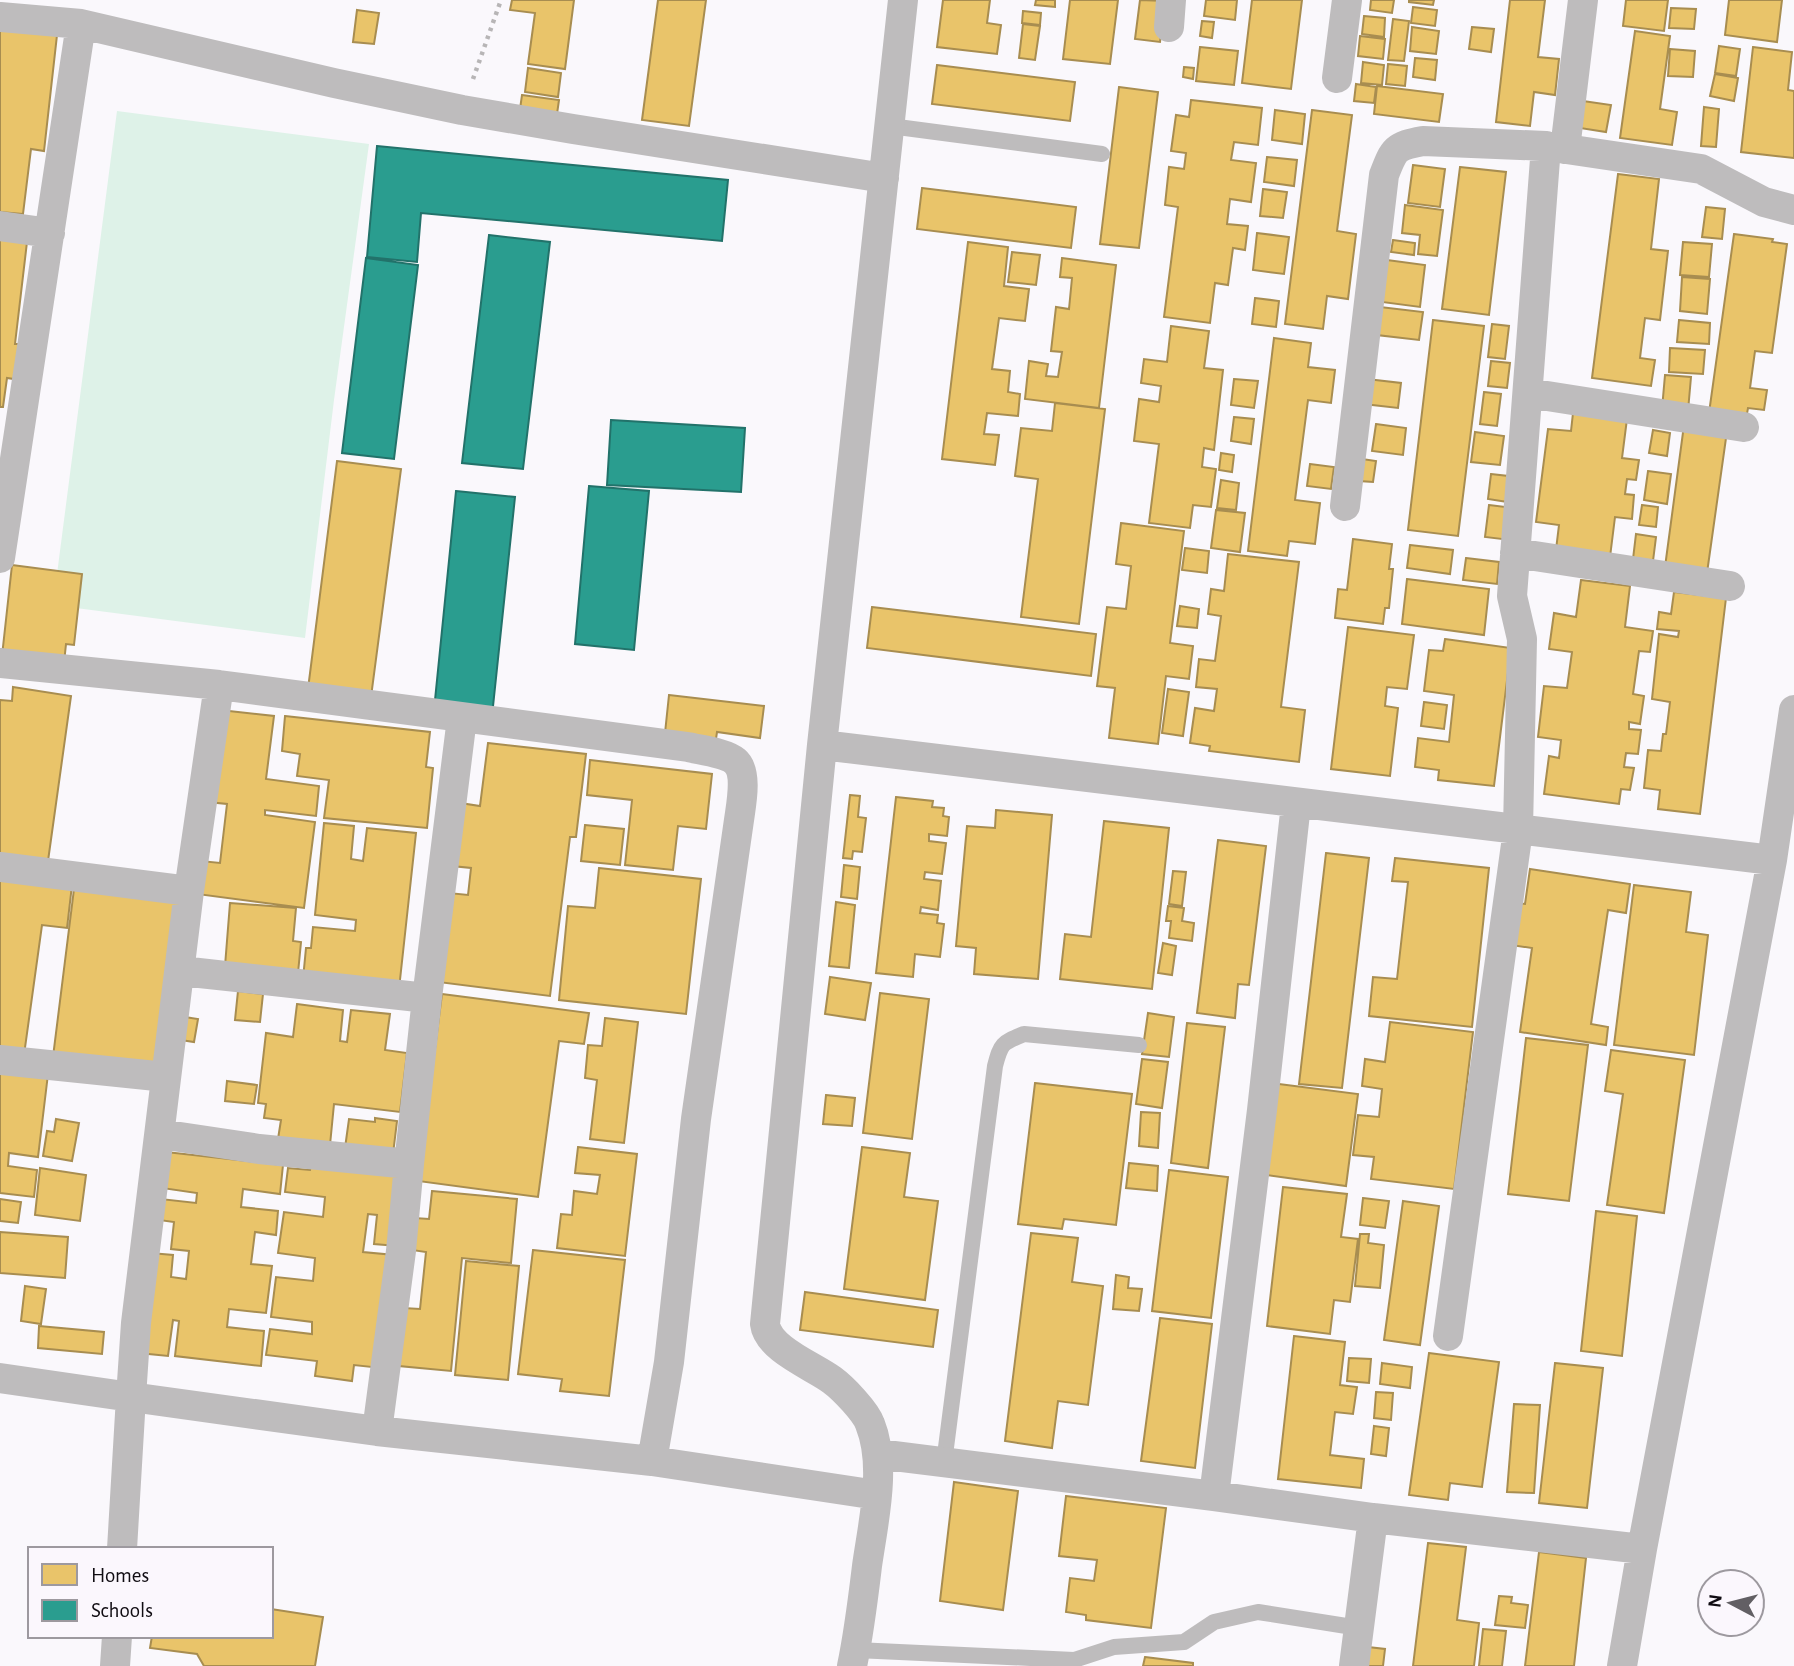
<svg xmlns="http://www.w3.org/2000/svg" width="1794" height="1666" viewBox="0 0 1794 1666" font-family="'Alegreya Sans',sans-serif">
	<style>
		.green { fill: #def2e8 }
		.homes { fill: #e9c46a; stroke: #a88d50; stroke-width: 2 }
		.schools { fill: #2a9d8f; stroke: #22726a; stroke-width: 2 }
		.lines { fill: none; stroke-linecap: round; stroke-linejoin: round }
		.path { stroke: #b7b5b6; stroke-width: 4.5; stroke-dasharray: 3.5 5; stroke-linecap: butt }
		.service { stroke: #bebcbd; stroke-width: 16 }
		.minor { stroke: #bebcbd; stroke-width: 30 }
	</style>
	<rect width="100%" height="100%" fill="#faf8fc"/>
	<path class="green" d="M117,111L369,144L334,400L305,638L53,605Z"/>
	<path class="homes" d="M512,0H574L565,69L528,64L535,13L510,10Z
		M658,0H706L689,126L642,120Z
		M943,0H990L987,23L1001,25L997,54L937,47Z
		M1036,0H1055V7L1035,5Z
		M1070,0H1118L1110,64L1063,59Z
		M1140,0L1166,1L1160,42L1135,39Z
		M1206,0H1237L1235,20L1204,16Z
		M1252,0H1302L1291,89L1242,83Z
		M1371,0H1394L1392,13L1370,10Z
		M1409,0H1434L1433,5L1409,2Z
		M1510,0H1545L1538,57L1559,59L1555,95L1534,92L1530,126L1496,122Z
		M1626,0H1668L1664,31L1623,26Z
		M1729,0H1782L1777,42L1725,35Z
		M1413,7L1437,10L1435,26L1411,23Z
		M1671,8L1696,9L1694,29L1669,28Z
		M357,10L379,13L374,44L353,42Z
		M1023,11L1041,13L1040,25L1022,23Z
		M1364,16L1385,18L1384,37L1362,34Z
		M1393,19L1409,21L1404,61L1388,60Z
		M1202,21L1214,22L1212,38L1200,36Z
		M1023,24L1040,26L1035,60L1019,58Z
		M1412,27L1439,31L1436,54L1410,51Z
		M1472,27L1494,29L1491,52L1469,49Z
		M0,28L57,35L44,151L31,149L23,214L0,212Z
		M1635,31L1670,36L1660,109L1677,112L1672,145L1620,138Z
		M1360,36L1385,39L1383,59L1358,56Z
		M1719,46L1740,49L1736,76L1715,73Z
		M1200,47L1238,51L1234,85L1196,81Z
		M1753,47L1792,52L1788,90L1794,91V158L1741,152Z
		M1670,49L1695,51L1693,77L1668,76Z
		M1415,58L1437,60L1435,80L1413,77Z
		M1363,62L1384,65L1382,85L1361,83Z
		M1388,64L1407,66L1405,86L1386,84Z
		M937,65L1075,82L1070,121L932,104Z
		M1184,67L1194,68L1193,79L1183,77Z
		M528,68L561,73L558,97L525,92Z
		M1715,74L1738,78L1734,101L1710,96Z
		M1356,84L1376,87L1374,103L1354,101Z
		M1377,86L1443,94L1439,122L1374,114Z
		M1119,87L1158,92L1139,248L1100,244Z
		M522,95L559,100L556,121L519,116Z
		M1191,100L1262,108L1258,145L1234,142L1231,160L1256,163L1251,202L1230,199L1227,224L1248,226L1245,250L1233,248L1228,285L1215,283L1210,323L1164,317L1178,207L1165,205L1169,167L1184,169L1186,153L1171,151L1176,115L1189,117Z
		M1583,101L1611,105L1606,132L1580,128Z
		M1704,107L1719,109L1716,147L1701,146Z
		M1275,110L1305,114L1302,144L1272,140Z
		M1312,110L1352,115L1337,231L1356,234L1348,299L1327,296L1323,329L1285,324Z
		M1267,157L1297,160L1294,186L1264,182Z
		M1413,165L1445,169L1440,207L1408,203Z
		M1460,167L1506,172L1489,315L1442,309Z
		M1618,174L1659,179L1651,249L1668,251L1660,320L1645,318L1640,358L1655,360L1651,386L1592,378Z
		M922,188L1076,207L1071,248L917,229Z
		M1263,189L1287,192L1283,218L1260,216Z
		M1405,205L1443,210L1437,256L1418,254L1420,235L1402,233Z
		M1706,207L1725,209L1722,239L1702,237Z
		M1257,233L1289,237L1284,274L1253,270Z
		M1734,234L1773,239L1772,242L1787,244L1772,353L1755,351L1750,388L1767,390L1764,410L1748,408L1746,419L1709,413Z
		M0,239L27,242L15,344H24L20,380L7,378L3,407H0Z
		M1393,240L1415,243L1414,255L1391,252Z
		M968,242L1008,247L1004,286L1029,289L1025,321L999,318L992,369L1010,371L1008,392L1020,394L1018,416L987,413L984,434L999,435L995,465L942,459Z
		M1683,242L1712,244L1709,277L1680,275Z
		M1012,252L1040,255L1036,285L1008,282Z
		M1062,258L1116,265L1099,408L1025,399L1029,361L1048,364L1046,376L1058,377L1062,352L1051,351L1056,307L1069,309L1072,278L1060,277Z
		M1387,260L1425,265L1420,307L1382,302Z
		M1682,277L1710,279L1707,314L1680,311Z
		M1255,298L1279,301L1276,327L1252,324Z
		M1380,307L1423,312L1419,340L1377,335Z
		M1433,320L1484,326L1458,536L1408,530Z
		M1679,320L1710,323L1709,344L1677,342Z
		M1492,324L1509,326L1505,359L1488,357Z
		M1171,326L1209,331L1204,368L1223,370L1214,450L1204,448L1202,467L1216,469L1211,507L1193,505L1190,528L1149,523L1159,444L1134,441L1139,399L1159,402L1161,386L1141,383L1144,359L1167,362Z
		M1274,338L1311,343L1308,367L1335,370L1331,403L1308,400L1295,500L1320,503L1315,544L1289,541L1287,556L1248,551Z
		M1670,348L1705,350L1703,374L1669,372Z
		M1491,361L1510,363L1507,388L1488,386Z
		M1665,375L1691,377L1688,411L1662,409Z
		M1234,379L1258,381L1254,408L1231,405Z
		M1367,379L1401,383L1398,408L1364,404Z
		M1484,392L1501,394L1497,426L1480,424Z
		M1055,403L1105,409L1079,624L1021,617L1038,479L1015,476L1021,428L1052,431Z
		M1574,404L1628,411L1622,458L1639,460L1636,480L1627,479L1625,494L1634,495L1632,519L1615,517L1609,565L1555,558L1559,525L1536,522L1548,429L1571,431Z
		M1234,417L1254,419L1251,444L1231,441Z
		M1376,424L1406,428L1403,455L1372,451Z
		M1684,425L1727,431L1707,573L1665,567Z
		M1653,430L1670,433L1667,456L1649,453Z
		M1475,432L1504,436L1500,465L1471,462Z
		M1221,453L1234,455L1232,472L1219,470Z
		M1362,459L1376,461L1373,482L1359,481Z
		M337,461L401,469L371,697L308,689Z
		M1310,464L1334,467L1331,489L1307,486Z
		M1648,471L1671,474L1667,504L1644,500Z
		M1491,474L1517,477L1514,503L1488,499Z
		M1221,480L1239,483L1236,510L1217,508Z
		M1489,505L1514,508L1510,540L1485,537Z
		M1642,505L1658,507L1656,527L1639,525Z
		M1216,510L1245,513L1240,552L1211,548Z
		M1121,523L1184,531L1170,643L1193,646L1189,679L1166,676L1158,744L1109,738L1115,688L1097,686L1107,607L1126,609L1131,566L1116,564Z
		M1636,534L1656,537L1653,561L1633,559Z
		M1353,539L1392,544L1389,569H1393L1389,608H1385L1383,624L1335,618L1338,589L1347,590Z
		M1410,545L1453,550L1450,574L1407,568Z
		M1185,548L1209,551L1207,573L1182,570Z
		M1228,554L1299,562L1281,707L1305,710L1299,762L1209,751L1210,746L1190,743L1195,708L1214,711L1217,689L1196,687L1199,659L1215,661L1221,616L1208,614L1211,589L1224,591Z
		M1466,558L1499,562L1497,584L1463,580Z
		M12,565L82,574L74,645L66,644L64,663L2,656Z
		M1407,579L1489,589L1484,635L1402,624Z
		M1581,580L1630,586L1625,627L1653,631L1650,652L1639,651L1633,694L1644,696L1640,724L1629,722V729L1641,730L1638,754L1626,753L1624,767L1634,768L1630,790L1621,789L1619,804L1544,794L1549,756L1559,758L1561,740L1538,737L1544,686L1567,688L1572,652L1549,649L1554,613L1576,617Z
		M1674,592L1726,598L1700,814L1658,809L1660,790L1644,788L1648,750L1661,751L1663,734H1666L1670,702L1652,699L1659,634L1678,637L1679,631L1657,629L1659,612L1671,614Z
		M1180,606L1199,609L1197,628L1177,626Z
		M872,607L1096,634L1091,676L867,648Z
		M1348,627L1414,635L1407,689L1387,687L1385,706L1398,708L1390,776L1331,769Z
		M1445,639L1511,648L1494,786L1438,780L1439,770L1415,767L1418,738L1449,742L1454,695L1424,691L1429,650L1443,651Z
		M13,687L71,696L48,861L0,854V700L12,701Z
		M1168,689L1189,692L1183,736L1162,733Z
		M669,695L764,706L760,738L717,732L716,739L665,733Z
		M1424,702L1447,705L1444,729L1421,726Z
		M220,710L274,716L266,779L319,786L316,816L265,810V815L315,822L304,908L197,894L201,861L220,863L227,804L208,802Z
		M285,716L430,732L426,767L433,768L427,828L324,818L329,780L297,776L300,754L282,751Z
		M488,743L586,754L576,837H570L550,996L438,982L449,893L468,895L471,868L452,866L460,803L480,806Z
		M590,760L712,774L706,829L678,826L673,870L625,865L632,800L587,795Z
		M850,795L860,796L858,817L866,818L862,852L853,851L852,859L843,858Z
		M896,797L933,801L932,807L944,808L943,816L949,817L947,836L929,834V841L946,843L942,874L925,872L924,879L941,881L938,910L921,907L920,913L938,915L937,923L944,924L940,957L915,954L913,977L876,973Z
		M996,810L1052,815L1038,979L974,974L976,948L956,946L967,826L995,828Z
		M1104,821L1169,828L1152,989L1060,979L1065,934L1091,937Z
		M324,823L354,826L351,859L363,861L367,828L416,833L399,989L303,979L306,948H311L313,927L355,931L356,920L315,915Z
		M585,825L624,829L620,865L581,861Z
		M1218,840L1266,846L1249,985L1238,984L1235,1018L1197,1013Z
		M1326,853L1369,858L1342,1088L1299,1084Z
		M1395,858L1489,868L1472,1027L1369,1016L1373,977L1397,979L1408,882L1392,881Z
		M844,865L860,867L857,899L841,897Z
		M599,868L701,879L686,1014L559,1000L568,906L595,908Z
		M1530,869L1630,884L1626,913L1608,910L1591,1024L1608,1027L1606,1045L1520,1032L1532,948L1511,945L1517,903L1525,904Z
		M1173,871L1186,872L1182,906L1169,904Z
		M0,876L72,885L67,928L42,925L24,1055L0,1052Z
		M75,881L183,894L162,1070L53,1057Z
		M1634,885L1691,892L1686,932L1708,935L1694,1055L1614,1045Z
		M836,902L855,905L849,968L829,966Z
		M230,903L296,908L293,941L301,942L298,973L225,966Z
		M1168,906L1184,908L1182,921L1194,923L1192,941L1169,938L1171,921H1166Z
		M1163,943L1176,946L1172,975L1158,973Z
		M830,977L871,983L865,1020L825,1014Z
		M238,991L263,994L260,1022L235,1020Z
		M880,993L929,999L912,1139L863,1133Z
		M442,994L589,1013L584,1044L559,1041L538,1197L418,1181Z
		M297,1004L343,1010L340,1041L347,1042L351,1010L390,1014L385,1050L407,1053L400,1112L334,1104L330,1145L278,1139L281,1120L264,1118L266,1104L258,1103L266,1033L293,1037Z
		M1148,1013L1174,1017L1169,1057L1142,1054Z
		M178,1016L198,1019L194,1042L174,1039Z
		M605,1018L638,1022L624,1143L590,1139L597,1080L585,1078L588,1045L602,1046Z
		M1390,1022L1473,1032L1454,1189L1371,1179L1374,1157L1353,1155L1358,1115L1379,1117L1382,1089L1362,1086L1365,1059L1385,1062Z
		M1187,1023L1225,1027L1208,1168L1171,1163Z
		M1526,1038L1588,1045L1569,1201L1508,1194Z
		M1611,1050L1685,1060L1664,1213L1607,1205L1623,1094L1605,1091Z
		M1142,1059L1168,1062L1162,1108L1136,1104Z
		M0,1069L48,1074L38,1157L9,1153L8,1166L37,1170L34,1197L0,1193Z
		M227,1081L257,1085L254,1104L225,1101Z
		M1035,1083L1132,1094L1116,1225L1064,1219L1062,1229L1018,1224Z
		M1271,1083L1358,1094L1346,1186L1259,1174Z
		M826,1095L855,1098L852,1126L823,1124Z
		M1141,1112L1160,1113L1158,1148L1139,1146Z
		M375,1118L397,1121L393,1154L345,1148L349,1119L375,1122Z
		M56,1119L79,1123L72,1161L43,1156L47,1131L54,1132Z
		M578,1147L637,1154L625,1256L557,1248L561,1214L572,1215L574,1191L597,1194L600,1175L575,1173Z
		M862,1147L910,1153L904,1197L938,1201L925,1300L844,1289Z
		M166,1152L283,1165L280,1194L243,1189L241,1207L278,1211L276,1235L255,1232L251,1264L272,1266L266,1313L229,1309L227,1327L264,1331L261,1366L175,1356L179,1321L173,1320L168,1356L139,1353L151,1253L173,1255L171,1277L186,1279L189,1251L171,1249L174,1222L159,1220L161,1199L196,1203L197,1193L162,1188Z
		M312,1157L406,1168L397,1246L374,1244L377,1215L368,1214L363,1252L394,1255L381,1368L354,1365L352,1381L315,1376L317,1361L266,1355L270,1329L312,1334V1322L271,1317L276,1277L313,1281L315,1258L278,1253L284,1212L323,1217L325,1197L285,1192L288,1168L310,1170Z
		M1129,1163L1158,1166L1157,1191L1126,1188Z
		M40,1168L86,1175L80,1221L35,1215Z
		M1169,1170L1228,1177L1211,1318L1152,1311Z
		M1283,1187L1347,1194L1341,1237L1358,1239L1350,1302L1334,1300L1330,1334L1267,1326Z
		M432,1191L517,1199L511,1263L462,1258L451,1371L399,1366L404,1308L420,1309L426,1252L412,1250L415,1218L429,1219Z
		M1363,1198L1389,1201L1385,1228L1360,1225Z
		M0,1199L21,1202L18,1223L0,1221Z
		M1403,1201L1439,1206L1420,1345L1384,1340Z
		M1596,1211L1637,1216L1622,1356L1581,1351Z
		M0,1232L68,1237L65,1278L0,1273Z
		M1031,1233L1078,1238L1072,1282L1103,1286L1088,1405L1058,1401L1052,1448L1005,1441Z
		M1360,1234H1369L1368,1243L1384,1245L1380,1288L1355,1286Z
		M533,1250L625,1260L609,1396L560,1391L562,1379L518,1374Z
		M466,1261L519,1266L508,1380L455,1375Z
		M1116,1275L1129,1277L1128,1288L1142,1289L1139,1311L1113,1309Z
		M25,1286L46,1289L41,1324L21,1321Z
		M805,1292L938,1310L933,1347L800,1330Z
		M1160,1318L1212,1324L1195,1468L1141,1461Z
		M39,1326L104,1332L102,1354L38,1348Z
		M1294,1336L1345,1342L1340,1385L1357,1387L1353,1414L1335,1412L1330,1455L1364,1459L1361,1488L1278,1479Z
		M1429,1353L1499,1362L1482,1487L1450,1483L1448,1500L1409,1495Z
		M1349,1358L1371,1359L1369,1383L1347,1381Z
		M1382,1363L1412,1367L1410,1388L1380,1384Z
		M1555,1363L1603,1368L1587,1508L1539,1503Z
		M1376,1392L1393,1393L1391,1420L1374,1418Z
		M1514,1404L1540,1405L1534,1493L1507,1492Z
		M1374,1426L1389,1428L1386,1456L1371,1454Z
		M954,1482L1018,1491L1003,1610L940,1601Z
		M1066,1496L1166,1508L1151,1628L1086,1620V1615L1066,1612L1070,1578L1094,1581L1097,1560L1059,1556Z
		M1428,1543L1466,1547L1457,1620L1479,1623L1474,1666H1413Z
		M1539,1552L1586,1558L1574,1666H1525Z
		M1499,1596L1512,1597L1511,1603L1528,1605L1525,1628L1495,1625Z
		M271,1609L323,1617L315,1666H204L197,1654L150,1648L152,1636H271Z
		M1483,1629L1506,1631L1502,1666H1479Z
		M1368,1647L1385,1649L1383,1666H1366Z
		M1145,1657L1193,1663V1666H1143Z"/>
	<path class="schools" d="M377,146L728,180L722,241L421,213L417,262L367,257Z
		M489,235L550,242L523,469L462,463Z
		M366,258L418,265L394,459L342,453Z
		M611,420L745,428L741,492L607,485Z
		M589,486L649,491L634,650L575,644Z
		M456,491L515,497L492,716L434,710Z"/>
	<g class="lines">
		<path class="path" d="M473,79L501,0"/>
		<path class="service" d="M890,126L1102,154
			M944,1463L995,1066C1001,1043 1002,1043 1024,1034L1139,1045
			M856,1650L1074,1660L1114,1647L1184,1642L1214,1622L1258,1612L1359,1628"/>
		<path class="minor" d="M0,17L81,24L334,83L462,110L573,129L884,178
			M1169,27L1171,0
			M1337,78L1347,0
			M1565,149L1583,0
			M0,226L50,233
			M1528,393L1744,427
			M1345,506L1384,175C1394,149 1395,146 1423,141L1546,146L1701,169L1764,202L1794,210
			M1515,553L1730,586
			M0,558L81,24
			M0,663L219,685L688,747C700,750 726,753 735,761C748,772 741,805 739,820L696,1119L669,1362L652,1461
			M822,745L1772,860
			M0,867L189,891
			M181,971L427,998
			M0,1060L166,1077
			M160,1134L259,1149L409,1164
			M1448,1336L1518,830L1522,639L1512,596L1546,146
			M0,1378L131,1397L136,1323L189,891L219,685
			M377,1431L401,1251L409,1164L427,998L462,718
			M878,1454L1214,1496L1373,1518L1642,1549
			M1214,1496L1262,1110L1296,804
			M122,1549L131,1397L377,1431L652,1461L877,1495
			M115,1666L117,1636
			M852,1666C859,1633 863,1599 867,1566C873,1523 887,1466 870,1424C866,1412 843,1388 832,1380C813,1366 768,1349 765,1324L822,745L903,0
			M1354,1666L1373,1518
			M1622,1666L1642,1549L1772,860L1794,710"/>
	</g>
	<rect x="28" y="1547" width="245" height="91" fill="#fbf7fd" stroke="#9d999f" stroke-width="2"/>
	<rect x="42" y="1564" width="35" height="21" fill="#e9c46a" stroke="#9d999f" stroke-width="2"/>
	<text x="91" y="1582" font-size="21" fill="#100c12">Homes</text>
	<rect x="42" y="1600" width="35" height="21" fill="#2a9d8f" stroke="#9d999f" stroke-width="2"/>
	<text x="91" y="1617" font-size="21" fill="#100c12">Schools</text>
	<g transform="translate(1731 1603) rotate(277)"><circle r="33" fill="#fbf7fd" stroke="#9d999f" stroke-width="2"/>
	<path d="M0-5L12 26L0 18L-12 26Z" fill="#625f64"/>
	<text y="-10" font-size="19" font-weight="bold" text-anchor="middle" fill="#100c12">N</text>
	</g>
</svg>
